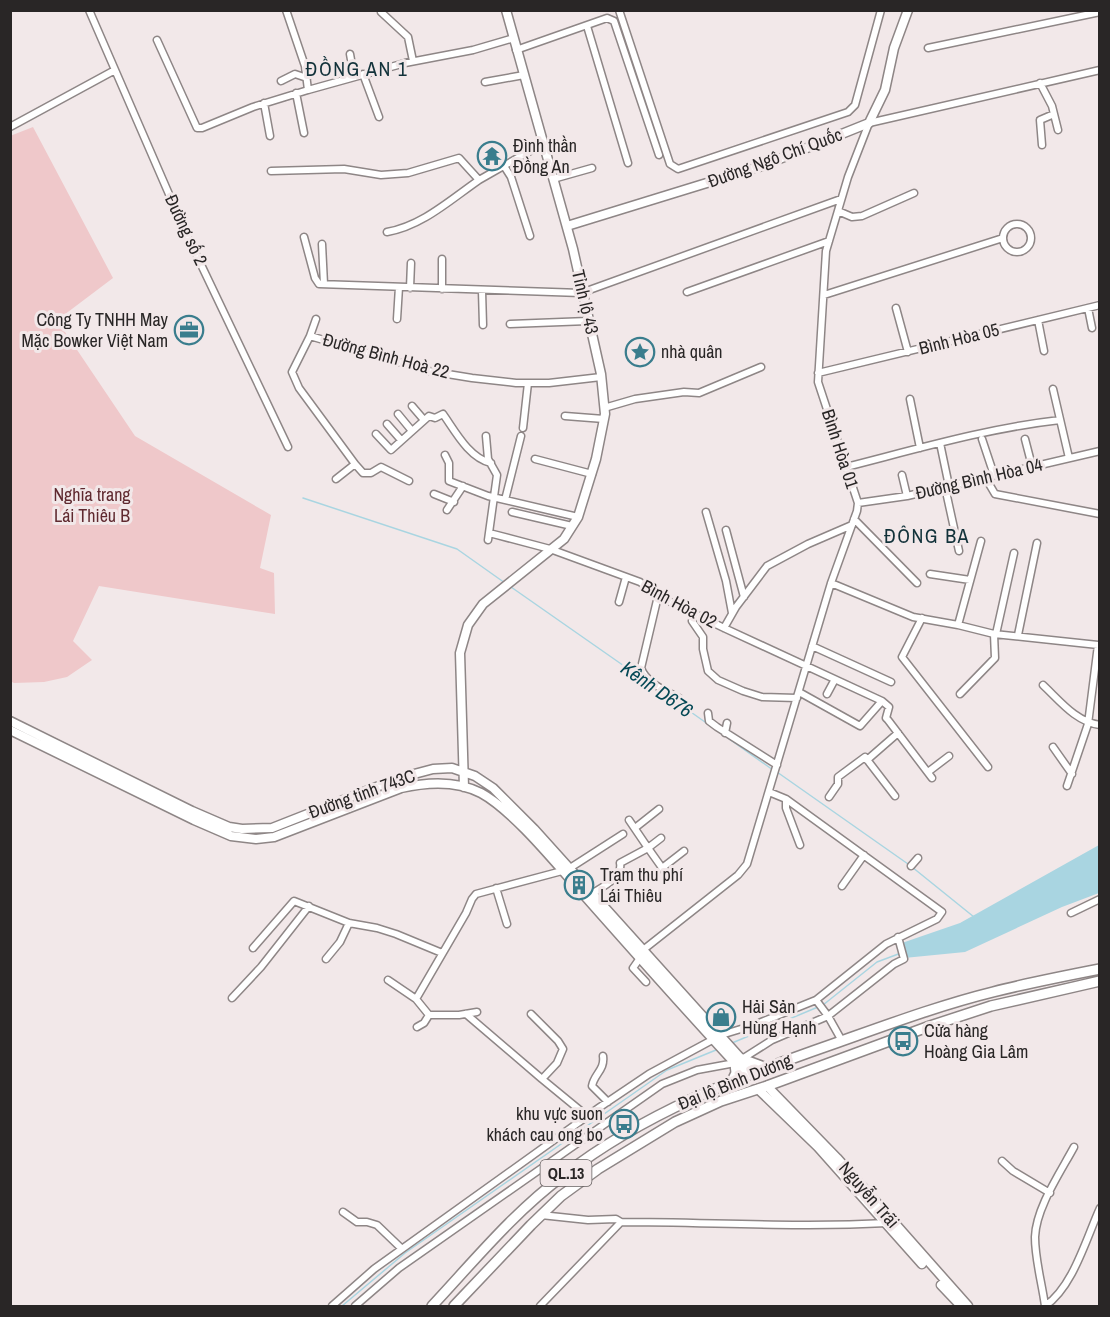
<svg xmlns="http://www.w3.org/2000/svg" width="1110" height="1317" viewBox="0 0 1110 1317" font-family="'Archivo Narrow',sans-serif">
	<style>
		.green { fill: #efc8ca }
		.water { fill: #a9d5e1 }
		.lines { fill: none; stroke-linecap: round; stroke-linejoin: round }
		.stream { stroke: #a9d5e1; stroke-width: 1.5 }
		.minor-casing { stroke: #8e8686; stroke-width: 9 }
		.secondary-casing { stroke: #8e8686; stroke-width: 11 }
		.trunk-casing { stroke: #8e8686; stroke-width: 12 }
		.minor { stroke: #fff; stroke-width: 6 }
		.secondary { stroke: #fff; stroke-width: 8 }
		.trunk { stroke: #fff; stroke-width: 9 }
		.labels { text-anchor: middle; stroke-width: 6; stroke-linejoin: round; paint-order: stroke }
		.shield { fill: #f2e8e9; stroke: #656060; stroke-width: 1.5 }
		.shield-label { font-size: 16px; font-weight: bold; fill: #292626 }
		.poi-label { font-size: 18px; fill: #292626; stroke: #f2e8e9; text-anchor: start }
		.street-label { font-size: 18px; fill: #292626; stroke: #f2e8e9 }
		.park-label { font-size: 18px; fill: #5f292f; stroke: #f2e8e9 }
		.neighbourhood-label { font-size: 20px; letter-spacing: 1.5px; fill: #12323a; stroke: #f2e8e9 }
		.water-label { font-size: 20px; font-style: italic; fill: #044855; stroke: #f2e8e9 }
	</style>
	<rect width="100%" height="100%" fill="#f2e8e9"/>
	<path class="green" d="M33,127L113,278L60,318L63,329L135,436L271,515L260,568L274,573L275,614L99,586L73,641L92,660L67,677L44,682L14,683L10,681V136Z"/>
	<path class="water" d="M1099,845V893L1062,907L965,952L904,958L899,944L960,923Z"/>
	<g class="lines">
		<path class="stream" d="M303,498L457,549L505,583
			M511,587L647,682
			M664,693L712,727
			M718,731L773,770
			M777,772L908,864
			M912,867L974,917
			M823,1005L877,962L901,953
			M732,1043L818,1007
			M342,1306L405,1253L667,1070L716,1050"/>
		<g class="minor-casing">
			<path id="minor" d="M89,10L185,231L288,447
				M286,10L305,66L308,90
				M619,10L670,164L678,169L848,112L855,105L881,10
				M381,12L408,37L413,61
				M587,26L628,163
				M157,40L197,128H202L253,107L308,90L405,63L473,50L514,38
				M928,48L1100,12
				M516,50L607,18L614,21L659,155
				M350,54L354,77
				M363,74L379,117
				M281,81L295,74L307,78
				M485,82L524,75
				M1040,83L1052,106L1058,130
				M296,93L304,133
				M264,103L270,136
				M10,127L115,70
				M1042,145L1040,120L1054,114
				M504,166L511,177L530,236
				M271,171L344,169L381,175L408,173L459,158L479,180L544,143
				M553,179L592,168
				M838,211L852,217L862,216L914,193
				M1003 238a14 14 0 1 1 28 0a14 14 0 1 1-28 0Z
				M387,232C422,226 450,200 479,180
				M304,237L315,278L319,284L581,293L841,199
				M322,244L324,284
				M410,288L411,263
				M442,289V259
				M482,291L483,325
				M687,292L829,241
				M824,295L1003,238
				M896,308L908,352
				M1088,308L1092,328
				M397,319L399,287
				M1038,320L1044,351
				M510,324L588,321
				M310,336L316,319
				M818,373L1100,305
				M1053,389L1069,458
				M910,399L920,448
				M412,406L424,420
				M604,408L635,399L684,392L699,393L761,367
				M398,414L412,431
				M565,416L604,419
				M387,424L401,440
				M523,428L528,383
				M376,434L391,450L429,416L435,418L443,414C455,431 469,458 491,463
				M486,436L488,459L497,475L488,540
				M982,439L994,475
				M1025,439L1032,466
				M940,443L949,486
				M445,455L449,463V481L488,496L578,517
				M535,459L592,474
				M355,464L363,473H371L381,467L409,481
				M846,467C917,449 988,428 1060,420
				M902,475L907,496
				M985,477L995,494L1100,514
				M336,479L355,464L299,388L292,372L310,336L429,371L472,378L516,383H549L601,377
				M945,487L959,551
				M434,494L454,502
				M505,500L521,436
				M858,503L907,496L1100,451
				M447,510L463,486
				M512,512L572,526
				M706,512L726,581L732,613
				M854,519L917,583
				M726,530L744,597
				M493,534L550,549L640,582L658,596L724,628L882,701
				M930,574L970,580
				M831,583L913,617L958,625L994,634L1098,645L1088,724L1067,786
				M658,596L641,668C646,683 666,691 679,698
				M619,602L626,577
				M695,614L692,621L703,637V649L708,671L718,680L743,691L762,697L797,698
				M922,618L902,657L988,767
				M958,625L981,541
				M724,628L736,607L767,566L808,544L852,525
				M996,634L1014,553
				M1018,635L1037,543
				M812,646L891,682
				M1043,685C1060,701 1076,722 1100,725
				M799,692L860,726L882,701L889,707L886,718L888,720L932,778
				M827,694L834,681
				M960,694L995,658L994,634
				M708,713L709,721L717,727L777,765
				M725,733L727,723
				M1053,747L1072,774
				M867,760L898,733
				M928,772L949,756
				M829,797L838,784V777L865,757L895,796
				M786,799V808L800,845
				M635,828L659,809
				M661,838L648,848L665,872
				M911,866L918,858
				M570,868L623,834
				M662,868L684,851
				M842,886L864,855
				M496,888L507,924
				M593,893C604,886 623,877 620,863L648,848L629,820
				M1071,913L1100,899
				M253,948L294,901L349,923L377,928L396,934L442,953
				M643,950L738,875L747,864L831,583L857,511L858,503L818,382L826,251L848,177L869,123L1100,70
				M640,958L633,968L646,982
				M326,959L340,942L349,923
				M388,980L416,999L429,1015H459L477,1012
				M232,998L261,967L309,906
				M416,999L466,913L472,899L476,894L562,871
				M816,1000L828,1016L842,1041
				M466,1014L542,1079
				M531,1014L558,1041L563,1049L557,1063L542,1079L587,1116
				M417,1027L424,1023L429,1015
				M721,1035L754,1025L816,1000L886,944L937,919L942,912L786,799L769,792
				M603,1056C605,1070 594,1074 592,1086L608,1102
				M742,1059L772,1040L828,1016L894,964L904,959L898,937
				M1002,1161L1013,1171L1050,1193
				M343,1212L357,1222H367L377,1225L402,1249
				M541,1215L588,1220L616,1219L621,1222C710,1222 798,1228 887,1223
				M332,1306L374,1269L600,1107L649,1074L714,1039
				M355,1306L399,1268L662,1084L697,1070L735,1063
				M540,1306L621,1222
				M1045,1306C1042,1283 1035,1260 1035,1237C1036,1208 1060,1173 1074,1147
				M1045,1306C1073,1287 1086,1239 1100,1208"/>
		</g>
		<g class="secondary-casing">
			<path id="secondary" d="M567,226L762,166L869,123L885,90L894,48L908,10
				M10,721L192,811L229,827L242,829L272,828L399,778L433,769L452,768L475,776L493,788L534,829L753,1072
				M10,730L194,820L231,836L256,839L274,837L401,788C427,782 456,780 481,793C514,811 558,866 584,895C637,955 691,1016 745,1074
				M464,787L460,653L468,625L483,604L564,539L578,517L596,459L605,414L601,374L573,249L506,10
				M767,1086L837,1158L968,1306
				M758,1089L818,1147L922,1264
				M941,1285L961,1306"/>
		</g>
		<g class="trunk-casing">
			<path id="trunk" d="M742,1059L764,1067
				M732,1081L736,1073L735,1063
				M432,1306C474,1261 514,1212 564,1175C644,1113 738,1077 833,1044C884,1026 940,1005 993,992C1028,983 1064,976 1100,969
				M454,1306L531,1225L561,1196L598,1169L675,1122L721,1101L767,1086L930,1026L991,1006L1100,981"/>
		</g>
		<use href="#minor" class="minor"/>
		<use href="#secondary" class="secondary"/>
		<use href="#trunk" class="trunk"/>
	</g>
	<defs>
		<g id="temple-ring" transform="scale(1.5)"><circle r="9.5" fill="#f2e8e9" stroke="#3a7d8d" stroke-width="1.5"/><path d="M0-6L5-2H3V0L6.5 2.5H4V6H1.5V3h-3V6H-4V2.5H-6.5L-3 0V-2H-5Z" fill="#3a7d8d"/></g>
		<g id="office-ring" transform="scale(1.5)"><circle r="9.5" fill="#f2e8e9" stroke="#3a7d8d" stroke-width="1.5"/><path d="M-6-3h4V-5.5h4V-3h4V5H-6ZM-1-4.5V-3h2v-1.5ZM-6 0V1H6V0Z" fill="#3a7d8d"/></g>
		<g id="sight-ring" transform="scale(1.5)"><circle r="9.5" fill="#f2e8e9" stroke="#3a7d8d" stroke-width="1.5"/><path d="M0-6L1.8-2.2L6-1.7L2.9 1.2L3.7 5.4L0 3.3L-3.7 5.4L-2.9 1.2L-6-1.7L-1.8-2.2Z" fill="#3a7d8d"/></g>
		<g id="building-ring" transform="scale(1.5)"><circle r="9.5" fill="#f2e8e9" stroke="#3a7d8d" stroke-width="1.5"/><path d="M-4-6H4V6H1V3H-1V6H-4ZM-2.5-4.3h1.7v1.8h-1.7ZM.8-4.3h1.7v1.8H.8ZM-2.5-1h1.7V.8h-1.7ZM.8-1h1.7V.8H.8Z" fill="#3a7d8d"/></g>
		<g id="shop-ring" transform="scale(1.5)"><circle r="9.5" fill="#f2e8e9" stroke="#3a7d8d" stroke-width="1.5"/><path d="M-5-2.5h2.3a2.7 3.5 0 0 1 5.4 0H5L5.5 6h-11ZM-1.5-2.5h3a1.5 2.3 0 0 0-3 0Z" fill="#3a7d8d"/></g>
		<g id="bus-ring" transform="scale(1.5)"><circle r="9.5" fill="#f2e8e9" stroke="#3a7d8d" stroke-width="1.5"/><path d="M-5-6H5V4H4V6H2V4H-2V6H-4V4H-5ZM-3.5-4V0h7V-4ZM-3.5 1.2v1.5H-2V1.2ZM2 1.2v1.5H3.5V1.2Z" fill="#3a7d8d"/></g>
	</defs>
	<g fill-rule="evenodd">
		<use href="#temple-ring" x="492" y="156"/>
		<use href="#office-ring" x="189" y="330"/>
		<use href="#sight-ring" x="640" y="352"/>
		<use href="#building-ring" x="579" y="885"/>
		<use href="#shop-ring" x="721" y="1017"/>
		<use href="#bus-ring" x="903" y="1041"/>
		<use href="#bus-ring" x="624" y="1124"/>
	</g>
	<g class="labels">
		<rect class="shield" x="540.5" y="1160" width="51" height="26" rx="4.5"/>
		<g class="shield-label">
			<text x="566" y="1179">QL.13</text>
		</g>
		<g class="poi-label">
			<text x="513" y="152">Đình thần<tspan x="513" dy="21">Đồng An</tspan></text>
			<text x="168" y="326" text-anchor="end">Công Ty TNHH May<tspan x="168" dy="21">Mặc Bowker Việt Nam</tspan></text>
			<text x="661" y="358">nhà quân</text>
			<text x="600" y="881">Trạm thu phí<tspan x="600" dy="21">Lái Thiêu</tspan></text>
			<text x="742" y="1013">Hải Sản<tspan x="742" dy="21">Hùng Hạnh</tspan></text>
			<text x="924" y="1037">Cửa hàng<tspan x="924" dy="21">Hoàng Gia Lâm</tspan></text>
			<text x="603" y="1120" text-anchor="end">khu vực suon<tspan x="603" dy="21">khách cau ong bo</tspan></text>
		</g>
		<g class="street-label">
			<text transform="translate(775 158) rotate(-20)" y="6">Đường Ngô Chí Quốc</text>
			<text transform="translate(186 230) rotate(65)" y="6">Đường số 2</text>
			<text transform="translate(585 302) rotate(77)" y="6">Tỉnh lộ 43</text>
			<text transform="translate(959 339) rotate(-14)" y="6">Bình Hòa 05</text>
			<text transform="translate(386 356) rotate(15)" y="6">Đường Bình Hoà 22</text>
			<text transform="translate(840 449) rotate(72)" y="6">Bình Hòa 01</text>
			<text transform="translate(979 479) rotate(-13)" y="6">Đường Bình Hòa 04</text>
			<text transform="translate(679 604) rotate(28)" y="6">Bình Hòa 02</text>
			<text transform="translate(362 794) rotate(-20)" y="6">Đường tỉnh 743C</text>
			<text transform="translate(735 1082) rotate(-22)" y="6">Đại lộ Bình Dương</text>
			<text transform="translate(869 1195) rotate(49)" y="6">Nguyễn Trãi</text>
		</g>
		<g class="park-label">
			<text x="92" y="501">Nghĩa trang<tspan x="92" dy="21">Lái Thiêu B</tspan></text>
		</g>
		<g class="neighbourhood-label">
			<text x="357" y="76">ĐỒNG AN 1</text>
			<text x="927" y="543">ĐÔNG BA</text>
		</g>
		<g class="water-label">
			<text transform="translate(657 689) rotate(35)" y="7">Kênh D676</text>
		</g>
	</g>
	<rect width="1110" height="1317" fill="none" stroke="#292626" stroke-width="24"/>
</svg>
